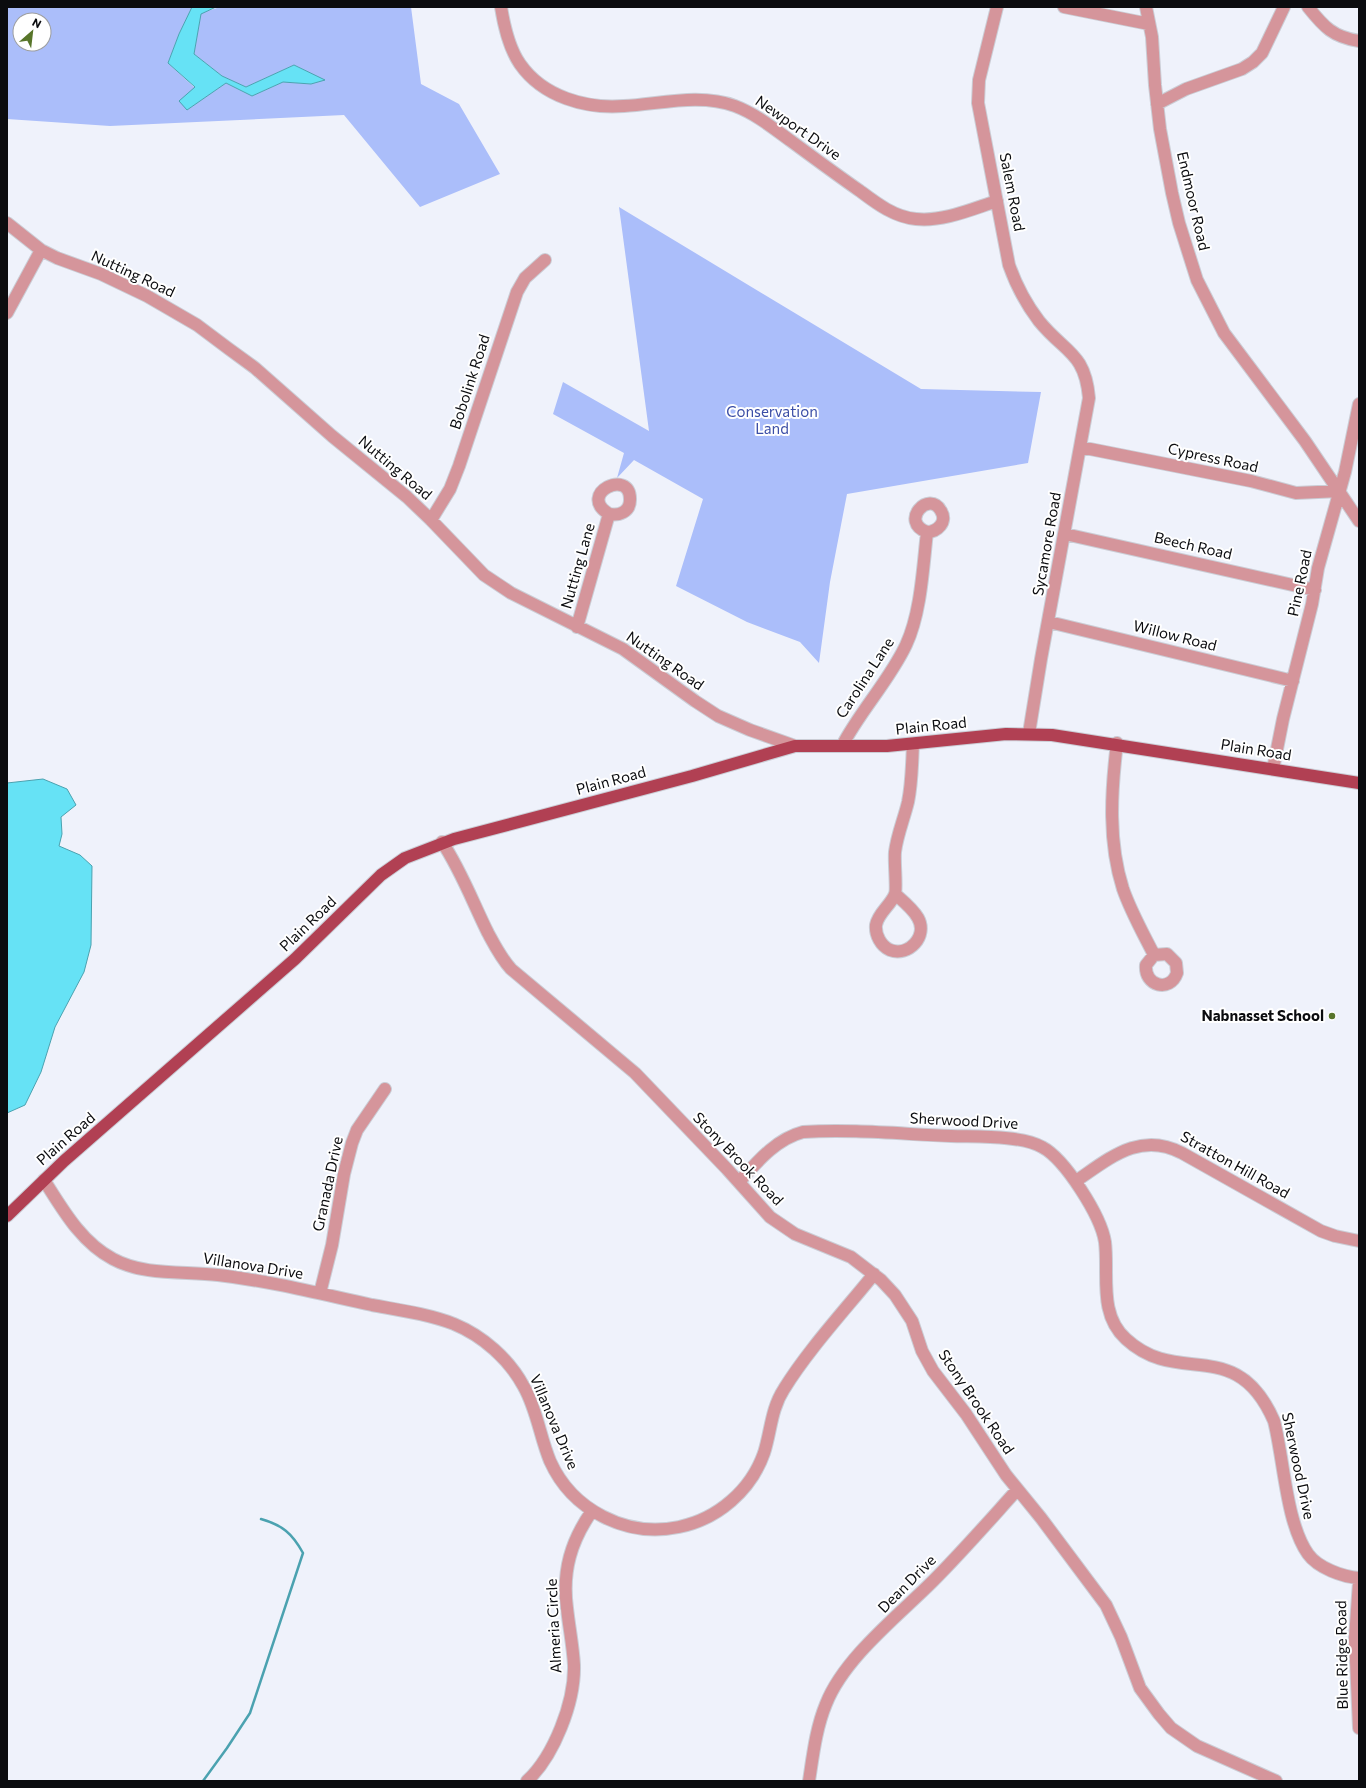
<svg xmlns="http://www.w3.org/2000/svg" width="1366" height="1788" viewBox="0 0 1366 1788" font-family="Commissioner,sans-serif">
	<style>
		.green { fill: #abbefa; fill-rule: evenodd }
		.water { fill: #66e2f5; stroke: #4ba2b0 }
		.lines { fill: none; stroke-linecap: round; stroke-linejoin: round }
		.stream { stroke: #4ba2b0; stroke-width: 2.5 }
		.minor-casing { stroke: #cbcdd5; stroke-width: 14 }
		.major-casing { stroke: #cbcdd5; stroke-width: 14 }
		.minor { stroke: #d5959b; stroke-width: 12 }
		.major { stroke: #b14053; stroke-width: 12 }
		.poi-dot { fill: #58752a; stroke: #fff; stroke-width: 1.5 }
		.labels { text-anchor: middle; stroke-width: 4; stroke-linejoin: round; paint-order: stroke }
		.street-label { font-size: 15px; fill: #0b0c0f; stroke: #fff }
		.park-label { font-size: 15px; fill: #3b4ea6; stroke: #fff }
		.poi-label { font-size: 15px; font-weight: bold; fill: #0b0c0f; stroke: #fff; text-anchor: end }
	</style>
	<rect width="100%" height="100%" fill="#eff2fb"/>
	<path class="green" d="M7,7H192L179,34L168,63L195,88L187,110L226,83L252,96L283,82L311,84L324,80L294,65L246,87L222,76L194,54L201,13L220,7H411L421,84L459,104L500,174L420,207L344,115L110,126L7,119ZM20,20H44V44H20Z
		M619,207L921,389L1041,392L1028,463L847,494L830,582L819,663L800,642L747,622L676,586L703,499L634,460L617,478L624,453L553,414L563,382L649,431Z"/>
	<path class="water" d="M192,7H216L201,14L194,54L222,76L246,87L294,65L325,80L311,84L283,82L252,96L226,83L187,110L179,101L195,87L168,63L179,34Z
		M43,779L67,789L76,805L61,817L62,834L59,846L80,855L92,866L91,945L84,972L55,1027L41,1072L25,1105L7,1113V783Z"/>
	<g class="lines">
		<path class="stream" d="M203,1781L227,1748L250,1713L303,1553C292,1533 282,1525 261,1519"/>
		<g class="minor-casing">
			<path id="minor" d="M501,7C504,26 509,48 520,64C543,97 586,109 624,106C660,104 700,93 735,106C756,114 773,128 791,141C814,158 837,175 860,191C876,203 894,217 916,219C943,222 972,209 997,201
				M997,7L979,80L978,103L1009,265C1016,285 1026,304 1039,321C1065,353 1085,352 1089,398L1041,659L1029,733
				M1064,7L1149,24
				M1146,7L1152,37L1155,85L1160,129L1172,193L1179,223L1197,280L1224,333L1305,441L1359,521
				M1308,7C1324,27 1333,37 1359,41
				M1157,104L1186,89L1242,69L1253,62L1262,53L1284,7
				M7,223L41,250L57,258L101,274L147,296L197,325L229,349L255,368L332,436L407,497L431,520L484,575L511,593L623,649L695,701L718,716L750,730L795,746
				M7,313L41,250
				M1080,447L1251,481L1296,493L1340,491
				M431,520L450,489L459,466L517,292L525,278L545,260
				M1065,534L1315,590
				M1049,622L1293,681
				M577,627L609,514C619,516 630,512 630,500C631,467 576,494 609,514
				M1117,743C1111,792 1108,842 1123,889C1131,912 1143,933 1154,955L1146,965C1144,986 1170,993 1177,973L1176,963L1167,954L1154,955
				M842,746C860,711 889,681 906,645C921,613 923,567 927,532C937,532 948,522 941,511C929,489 899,522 927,532
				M1273,769L1283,719L1312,604L1318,568L1345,472L1359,404
				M442,842C461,870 473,903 488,933C495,946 501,958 511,969L635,1073L727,1169L770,1217L795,1234L851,1257L881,1280L895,1295L912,1321L922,1351L933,1371L966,1414L1006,1475L1041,1518L1106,1605L1121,1637L1140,1688L1159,1714L1171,1728L1197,1746L1276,1781
				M895,894C903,901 913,909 918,918C928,936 909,957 890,950C881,946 875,935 876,925C878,913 891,905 895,894C897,889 894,861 895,852C897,835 904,819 908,802C912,783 912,763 913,744
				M44,1180C63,1210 81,1242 113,1259C144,1276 184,1271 218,1275C270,1281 321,1294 372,1305C399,1310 428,1314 454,1324C483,1336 509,1359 524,1387C537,1410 540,1437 550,1461C572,1510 626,1538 679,1527C718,1519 751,1490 764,1453C771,1431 771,1409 784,1389C808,1350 845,1310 874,1274
				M1076,1181C1110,1158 1140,1131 1182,1153L1321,1231L1335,1236L1359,1241
				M739,1182C757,1162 776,1139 803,1132C852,1129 901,1134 951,1136C976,1137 1021,1135 1042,1147C1065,1159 1101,1216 1105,1242C1109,1274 1098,1314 1126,1339C1179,1388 1236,1334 1274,1421C1284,1460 1286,1523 1308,1554C1318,1568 1343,1577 1359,1578
				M320,1293L332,1245L344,1174L352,1143L357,1130L385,1089
				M1359,1582L1355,1638L1359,1728
				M527,1781C554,1756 575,1702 574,1665C573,1646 569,1627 567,1608C562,1571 571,1541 592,1511
				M809,1781C813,1755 816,1728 826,1704C844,1658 898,1616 933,1581C962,1552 989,1521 1017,1490"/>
		</g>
		<g class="major-casing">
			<path id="major" d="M7,1216L64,1161L295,959L381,875L405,858L454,839L692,776L795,746H887L1006,734L1052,735L1359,783"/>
		</g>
		<use href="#minor" class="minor"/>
		<use href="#major" class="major"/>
	</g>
	<circle class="poi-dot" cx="1332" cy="1016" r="4"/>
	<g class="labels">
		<g class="street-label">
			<text transform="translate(798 128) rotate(35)" y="5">Newport Drive</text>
			<text transform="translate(1012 192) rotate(79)" y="5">Salem Road</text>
			<text transform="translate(1193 201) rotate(77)" y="5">Endmoor Road</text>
			<text transform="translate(133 274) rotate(25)" y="5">Nutting Road</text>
			<text transform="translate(470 382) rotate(-72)" y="5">Bobolink Road</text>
			<text transform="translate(1213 458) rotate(12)" y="5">Cypress Road</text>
			<text transform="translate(395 468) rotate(40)" y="5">Nutting Road</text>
			<text transform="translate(1047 544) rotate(-80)" y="5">Sycamore Road</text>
			<text transform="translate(1193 546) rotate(13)" y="5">Beech Road</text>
			<text transform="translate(578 566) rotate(-74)" y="5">Nutting Lane</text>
			<text transform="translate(1300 583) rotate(-78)" y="5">Pine Road</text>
			<text transform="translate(1175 636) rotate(14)" y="5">Willow Road</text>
			<text transform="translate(665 661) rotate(35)" y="5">Nutting Road</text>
			<text transform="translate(865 678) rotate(-57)" y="5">Carolina Lane</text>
			<text transform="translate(931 726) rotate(-6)" y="5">Plain Road</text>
			<text transform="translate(1256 750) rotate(9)" y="5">Plain Road</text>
			<text transform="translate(611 781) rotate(-15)" y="5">Plain Road</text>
			<text transform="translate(308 924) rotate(-44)" y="5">Plain Road</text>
			<text transform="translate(964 1121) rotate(3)" y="5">Sherwood Drive</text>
			<text transform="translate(66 1139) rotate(-41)" y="5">Plain Road</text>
			<text transform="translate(738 1159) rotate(46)" y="5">Stony Brook Road</text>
			<text transform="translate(1235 1165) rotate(29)" y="5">Stratton Hill Road</text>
			<text transform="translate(328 1184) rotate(-78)" y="5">Granada Drive</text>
			<text transform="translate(253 1266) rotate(9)" y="5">Villanova Drive</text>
			<text transform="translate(976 1402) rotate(56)" y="5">Stony Brook Road</text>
			<text transform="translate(554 1422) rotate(67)" y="5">Villanova Drive</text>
			<text transform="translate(1298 1466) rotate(78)" y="5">Sherwood Drive</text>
			<text transform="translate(907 1584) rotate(-45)" y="5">Dean Drive</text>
			<text transform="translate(554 1626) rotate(-93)" y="5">Almeria Circle</text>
			<text transform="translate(1342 1655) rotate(-91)" y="5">Blue Ridge Road</text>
		</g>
		<g class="park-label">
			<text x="772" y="417">Conservation<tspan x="772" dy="17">Land</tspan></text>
		</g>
		<g class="poi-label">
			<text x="1324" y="1021">Nabnasset School</text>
		</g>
	</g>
	<rect width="1366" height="1788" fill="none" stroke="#0b0c0f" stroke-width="16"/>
	<g transform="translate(32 32) rotate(28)"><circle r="19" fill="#ffffff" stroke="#9d9e9f"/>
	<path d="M0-3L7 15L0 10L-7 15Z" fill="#58752a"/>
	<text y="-6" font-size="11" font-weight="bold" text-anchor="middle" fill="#0b0c0f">N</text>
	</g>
</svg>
